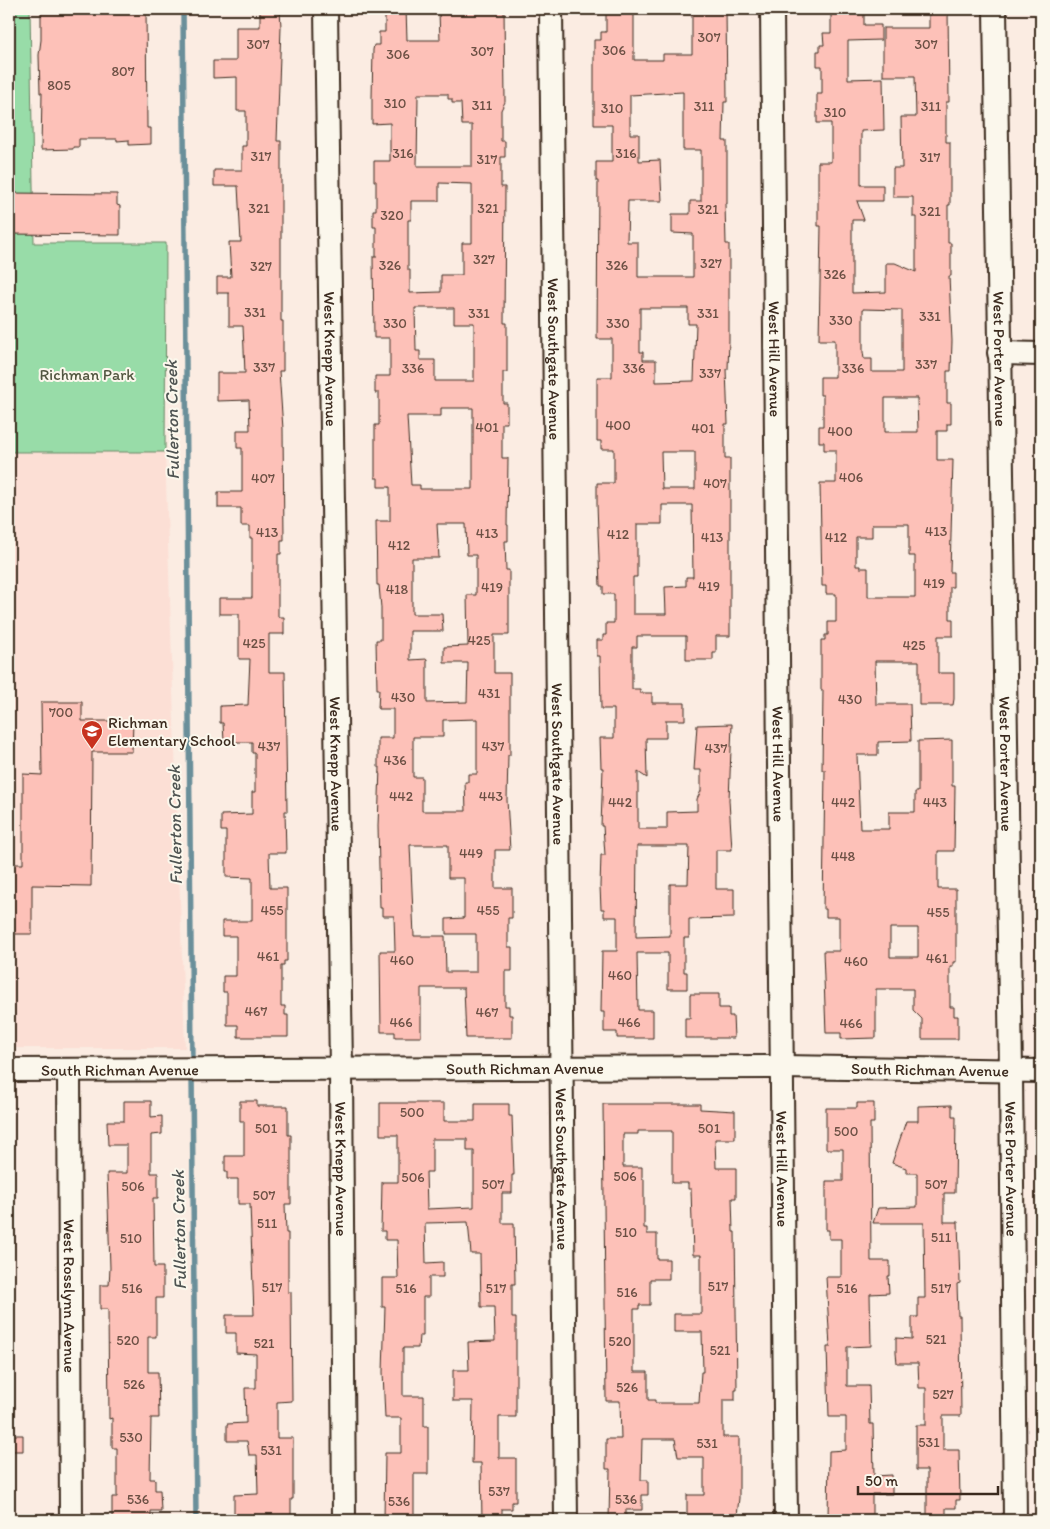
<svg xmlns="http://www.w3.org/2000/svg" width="1050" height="1529" viewBox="0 0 1050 1529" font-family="Itim,sans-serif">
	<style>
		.built { fill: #fcdfd5 }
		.green { fill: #98dca8; stroke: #6a8363 }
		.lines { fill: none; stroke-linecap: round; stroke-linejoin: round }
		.stream { stroke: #6a8f9a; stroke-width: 5.5 }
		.building { fill: #fdc1b8; stroke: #3b2a1e; fill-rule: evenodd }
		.minor-casing { stroke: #3b2a1e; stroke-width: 26 }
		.minor { stroke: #fbf7ec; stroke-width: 22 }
		.labels { text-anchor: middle; stroke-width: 4; stroke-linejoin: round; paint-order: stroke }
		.number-label { font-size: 14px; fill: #6c5044 }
		.street-label { font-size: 16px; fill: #3b2a1e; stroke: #fbf7ec }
		.park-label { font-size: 16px; fill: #525640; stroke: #fbf7ec }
		.poi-label { font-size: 16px; fill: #3b2a1e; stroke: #fbf7ec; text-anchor: start }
		.water-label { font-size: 18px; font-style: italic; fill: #4f5452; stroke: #fbf7ec }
	</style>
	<rect width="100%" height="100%" fill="#fbece2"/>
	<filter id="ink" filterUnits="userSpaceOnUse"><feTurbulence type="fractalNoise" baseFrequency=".02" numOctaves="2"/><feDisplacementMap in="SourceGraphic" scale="10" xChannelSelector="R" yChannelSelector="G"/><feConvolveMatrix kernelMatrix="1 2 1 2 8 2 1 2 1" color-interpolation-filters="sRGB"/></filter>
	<g filter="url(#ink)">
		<path class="built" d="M165,452L185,1048H9V453Z"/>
		<path class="green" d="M9,9H30L34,243H166L165,452H9Z"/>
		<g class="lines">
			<path class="stream" d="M183,9L192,1064
				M192,1073L196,1520"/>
		</g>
		<path class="building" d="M41,9H146L147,128H151V144L129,145V140L117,141V139H79V147H73V149L41,150L42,93H40L39,55L41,40Z
			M260,9H280L281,27L277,141H281V321H283V371H279L283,429L284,540H281V554H278V617H284V634H269V672H285L287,811H285L286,853H269L270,888H287V961H284V966H281V1006H285V1015H288V1037H238V1025H227V992H223V976H236V936H222V921H252V878L226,877V831H221V815L252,814V792H255V753H252V742H224L223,723H220V706L248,705L250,659H239V614H219V598H252V538H250V526H241V508H218V492H242V448H237V430H250L249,400L217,401V373H245L243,326H229V293H217V277H231L229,242H241L238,186H214V170H242V146H246V111H237V77L213,78V61H236V27H260Z
			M385,9H406L407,40H440L439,12H459V9H504L505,102L501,110V141H505V157H501V187H505L504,323H507V372H503V403H507V423H502V458H508L507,525H508V541H505L506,570H509V635H494V673H510V755H508L507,800L510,850H495V888H512V918H508V947H512V971H505V1006H509V1015H512V1038H466L464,988H421V1037H395V1032H381L380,951H395L394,916H382V908H380L378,826L380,767H378V738H393V709H378L379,689H377L376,640H381V608L379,585H377L376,521H390V487H378V478H375V425H379V393H375V376H390V338H374L373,257H376V227H373V210H376V181H374V161H390V123L372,124V98L373,50L374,45H379V32H385ZM418,94H448V99H452V103H461L462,125H472V166H417ZM439,183L472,184V243H462V275H441V292L410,293V270H408V220H411V201H439ZM415,308H454V323H474V381H435V360H420V351H416ZM441,408H473V489H420V485H411L407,416H441ZM437,524H466L467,555H476V595H467L468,646L444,647V663H468L467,702L427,703V659L410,660V631H443L442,614H412V558H439ZM477,719V774H468V782H465L466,811H422V777H413V737H443V720ZM410,845H448V878H464V918L446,919V934H476V972H446L445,936H414Z
			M606,9H634V60H663V54H692V9H726L727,102H724L723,141H727V204H725L726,244H729V340L728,369H726L728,424H725V458H730V636H716V653H713V660H686V636H637V647H632V689H640V693H652V703H685V720H666V738H646L647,778L638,772V829H667V812L697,811V799L701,791V770H694L697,725L732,724L729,800L732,850H716V889H734V918L689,919V938H684V972H687V989H668V953H637L638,1010H653V1038H617V1032H604V1012H601L602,951H617V917H604V909H601L600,886L601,855H605L603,826H601L603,768H601L600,738H614V709H601L600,656H597V640H603V635H606V623H614V594H603V586H600L597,504V483H614V449H601V441H597V377H612V339H597L598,181H596V162H612V125H594V40H601V32H606ZM683,92V150H701V201H690V214H672V233L693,234V277H638V242H627L628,201H662L660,160L639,161V134H630V95ZM640,308H688V324H696L694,381L656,382V360H643V352H640ZM661,452H695V489H662ZM662,505H692L693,577H686V586L665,587L666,614H633V577H637V524H662ZM637,846H689L688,884H670V936L636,937Z
			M831,9H864V25H881V40L848,41V79L883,78L884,130L861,131V185H883V201H857L864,220H852V293L886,292V263H895L916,272V217H913V197H893V168H902L901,117H916L915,76H883V28H929V9H948L949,102H946V142H950V205H948V243H951V276H949L952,341L951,371H947V403H951V424H947V431H937V460H953L950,572H953V587H950V619H953V636H938V673H954V699L953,705H919V661H875L876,704H910L911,741L878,742V755H857L860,829H889V812H915V792H918V741L952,740V786H955L954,851H938V889H956V962H953V967H950V1007H954V1016H958V1039H922V1019L913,1010V989H876V1038L841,1039V1033H826L823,951H839V917H826V909H823L825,770H822L823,690H821V640H825V635H828V622H836V594H826V586H822L820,483H836V450H824V442H819V426H823V395H820V377H835V340H819L821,226H818V162H831V123H817V94H822V66H817V51H820V45H824L823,33H831ZM863,309L902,310V372H872V359H864L863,352ZM885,398H917L918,432H885ZM872,524H909V556H915V597H868V568H860V566H856V537H872ZM890,928H918V957H890Z
			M9,193L117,194V205L120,206V235L9,234Z
			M41,702H82V721H133L132,752H92L91,886L32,885V934H9V864H23V774L42,775Z
			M690,994H719V1008H729V1016H733L734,1038H685V1018H690Z
			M124,1101H151V1117L162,1116V1134L151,1135V1173H158V1198H153L154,1267H163V1298H156V1337H148V1372H158L159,1418H151L150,1479H155V1490H160L161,1511H151V1520H112V1497H117V1448H112V1418L109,1419L108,1309H100V1285H109L110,1268L107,1173H127V1145H108L107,1121H124Z
			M240,1101H257V1106H288V1135H291V1204H285L286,1233H288V1292H291L292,1401L277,1402V1438H293V1499H291V1519L282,1520H234V1495L258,1494L257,1455H249L247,1441H227V1424L246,1423L245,1388H256V1354L236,1353V1333H226V1315H254L250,1204H238V1179H227V1172H225V1156H244V1121H240Z
			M380,1103H444V1121H475V1104H509V1116H512L514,1175H512V1193H502V1223H514L515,1284H512V1318H516V1417H499V1458H516V1502H512V1509H502V1520H482L481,1463H472L473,1401H453V1370H469L468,1342L495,1341L494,1307H481L480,1254H471L468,1222L425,1223L426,1263L443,1262V1277H429V1297H423V1336H419L418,1348H403V1396H424V1426H428V1474H414V1520H384L385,1453H401V1418H385L383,1372L385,1307H382V1278H398L397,1240H385V1231H381L382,1182H398V1135H380ZM432,1139H467V1151H474V1207L427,1209L426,1172H432Z
			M857,1103H874V1123H870L871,1261H890V1276H888L889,1293L870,1294L871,1346L847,1347V1386H869L870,1424H873L874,1476L892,1475V1494H872V1520H828L829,1451L846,1450V1417H829L827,1347H830L826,1277H841V1239H829V1230H826V1181H843V1149H826V1108H857Z
			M603,1104H700V1109L735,1111V1139H715L716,1168H736V1198H732L733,1232H735L737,1390H735V1400H723V1437H739V1498L737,1516L728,1517V1520H687V1495H704V1457H678L675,1439H642L641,1480H648V1495H642V1510H626V1520H609L610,1469H606V1439H621L620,1401H606ZM638,1131H672V1183H688V1189H691L693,1255H701V1314H674V1332H702L703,1372H701L699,1403H655V1400H648V1372H634V1309H639V1305H650V1279H669V1259H657V1234H647V1228H644V1179H642V1167H623V1134H638Z
			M952,1105V1116H956L955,1193H944V1222H958L960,1283L957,1284L958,1316H960L961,1416H943V1450H959L960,1500H956V1508H946V1520H927V1470H916V1425H926V1388H919L918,1363H897L896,1353V1338L912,1339V1317H918V1298H925L924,1223H873L878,1208L917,1207V1173H906V1168L892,1163L906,1121H918V1106Z
			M9,1435H23V1451H9Z"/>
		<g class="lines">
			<g class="minor-casing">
				<g id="minor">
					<path id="s1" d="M326,9L341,1069L344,1520"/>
					<path id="s2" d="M551,9L566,1520"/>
					<path id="s3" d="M772,9L786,1520"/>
					<path id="s4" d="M995,9L1011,1072L1015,1520"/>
					<path d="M999,353L1041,354"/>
					<path id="s5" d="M9,1070L782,1067L1041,1071"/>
					<path id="s6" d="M69,1071L71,1520"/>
				</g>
			</g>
			<use href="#minor" class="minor"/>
		</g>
	</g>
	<defs>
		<g id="school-pin" transform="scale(1.125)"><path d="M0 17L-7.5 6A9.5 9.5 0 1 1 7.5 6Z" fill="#c8321e" stroke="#fbf7ec"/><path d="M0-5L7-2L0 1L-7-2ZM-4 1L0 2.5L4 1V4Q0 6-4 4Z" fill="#fff"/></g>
	</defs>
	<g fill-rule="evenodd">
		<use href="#school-pin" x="92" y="731"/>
	</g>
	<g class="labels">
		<g class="number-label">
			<text x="709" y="42">307</text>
			<text x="258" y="49">307</text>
			<text x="926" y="49">307</text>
			<text x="614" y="55">306</text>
			<text x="482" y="56">307</text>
			<text x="398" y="59">306</text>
			<text x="123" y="76">807</text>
			<text x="59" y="90">805</text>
			<text x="395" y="108">310</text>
			<text x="482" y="110">311</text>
			<text x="704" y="111">311</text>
			<text x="931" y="111">311</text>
			<text x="612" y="113">310</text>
			<text x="835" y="117">310</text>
			<text x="403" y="158">316</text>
			<text x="626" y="158">316</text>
			<text x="261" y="161">317</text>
			<text x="930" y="162">317</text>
			<text x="487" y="164">317</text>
			<text x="259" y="213">321</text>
			<text x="488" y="213">321</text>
			<text x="708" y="214">321</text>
			<text x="930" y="216">321</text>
			<text x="392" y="220">320</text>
			<text x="484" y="264">327</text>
			<text x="711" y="268">327</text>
			<text x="390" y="270">326</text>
			<text x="617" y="270">326</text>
			<text x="261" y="271">327</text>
			<text x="835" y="279">326</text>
			<text x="255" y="317">331</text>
			<text x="479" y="318">331</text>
			<text x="708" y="318">331</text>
			<text x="930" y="321">331</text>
			<text x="841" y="325">330</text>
			<text x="395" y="328">330</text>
			<text x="618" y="328">330</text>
			<text x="926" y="369">337</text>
			<text x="264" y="372">337</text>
			<text x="413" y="373">336</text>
			<text x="634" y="373">336</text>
			<text x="853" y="373">336</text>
			<text x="710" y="378">337</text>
			<text x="618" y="430">400</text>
			<text x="487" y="432">401</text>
			<text x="703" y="433">401</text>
			<text x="840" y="436">400</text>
			<text x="851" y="482">406</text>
			<text x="263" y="483">407</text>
			<text x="715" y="488">407</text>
			<text x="936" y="536">413</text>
			<text x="267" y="537">413</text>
			<text x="487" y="538">413</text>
			<text x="618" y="539">412</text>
			<text x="712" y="542">413</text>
			<text x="836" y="542">412</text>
			<text x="399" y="550">412</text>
			<text x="934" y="588">419</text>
			<text x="709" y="591">419</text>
			<text x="492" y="592">419</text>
			<text x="397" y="594">418</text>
			<text x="479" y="645">425</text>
			<text x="254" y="648">425</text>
			<text x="914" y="650">425</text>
			<text x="489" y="698">431</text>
			<text x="403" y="702">430</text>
			<text x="850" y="704">430</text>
			<text x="61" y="717">700</text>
			<text x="269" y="751">437</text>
			<text x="493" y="751">437</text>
			<text x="716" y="753">437</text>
			<text x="395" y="765">436</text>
			<text x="401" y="801">442</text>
			<text x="491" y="801">443</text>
			<text x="620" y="807">442</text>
			<text x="843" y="807">442</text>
			<text x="935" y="807">443</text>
			<text x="471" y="858">449</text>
			<text x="843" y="861">448</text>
			<text x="272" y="915">455</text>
			<text x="488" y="915">455</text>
			<text x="938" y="917">455</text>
			<text x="268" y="961">461</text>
			<text x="937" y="963">461</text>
			<text x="402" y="965">460</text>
			<text x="856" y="966">460</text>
			<text x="620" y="980">460</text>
			<text x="256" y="1016">467</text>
			<text x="487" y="1017">467</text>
			<text x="401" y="1027">466</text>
			<text x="629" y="1027">466</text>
			<text x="851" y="1028">466</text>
			<text x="412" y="1117">500</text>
			<text x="266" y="1133">501</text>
			<text x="709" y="1133">501</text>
			<text x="846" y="1136">500</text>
			<text x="625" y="1181">506</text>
			<text x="413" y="1182">506</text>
			<text x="493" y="1189">507</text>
			<text x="936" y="1189">507</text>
			<text x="133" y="1191">506</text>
			<text x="264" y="1200">507</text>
			<text x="267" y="1228">511</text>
			<text x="626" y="1237">510</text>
			<text x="941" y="1242">511</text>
			<text x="131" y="1243">510</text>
			<text x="718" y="1291">517</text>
			<text x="272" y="1292">517</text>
			<text x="132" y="1293">516</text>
			<text x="406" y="1293">516</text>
			<text x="496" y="1293">517</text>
			<text x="847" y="1293">516</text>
			<text x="941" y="1293">517</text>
			<text x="627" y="1297">516</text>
			<text x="936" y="1344">521</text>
			<text x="128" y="1345">520</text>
			<text x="620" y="1346">520</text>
			<text x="264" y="1348">521</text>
			<text x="720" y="1355">521</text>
			<text x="134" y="1389">526</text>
			<text x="627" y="1392">526</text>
			<text x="943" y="1399">527</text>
			<text x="131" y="1442">530</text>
			<text x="929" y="1447">531</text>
			<text x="707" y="1448">531</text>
			<text x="271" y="1455">531</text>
			<text x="499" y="1496">537</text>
			<text x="138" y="1504">536</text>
			<text x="626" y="1504">536</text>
			<text x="399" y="1506">536</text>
		</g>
		<g class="street-label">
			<text dy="6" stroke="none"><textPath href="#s1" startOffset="350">West Knepp Avenue</textPath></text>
			<text dy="6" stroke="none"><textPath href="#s2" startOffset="350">West Southgate Avenue</textPath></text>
			<text dy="6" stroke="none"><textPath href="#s3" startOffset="350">West Hill Avenue</textPath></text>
			<text dy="6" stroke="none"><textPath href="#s4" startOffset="350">West Porter Avenue</textPath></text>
			<text dy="6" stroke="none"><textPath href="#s1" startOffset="755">West Knepp Avenue</textPath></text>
			<text dy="6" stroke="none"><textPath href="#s2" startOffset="755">West Southgate Avenue</textPath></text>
			<text dy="6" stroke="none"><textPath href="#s3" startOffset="755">West Hill Avenue</textPath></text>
			<text dy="6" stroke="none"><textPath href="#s4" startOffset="755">West Porter Avenue</textPath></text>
			<text dy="6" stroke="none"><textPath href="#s5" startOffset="516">South Richman Avenue</textPath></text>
			<text dy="6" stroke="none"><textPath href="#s5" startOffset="111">South Richman Avenue</textPath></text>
			<text dy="6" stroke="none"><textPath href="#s5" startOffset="921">South Richman Avenue</textPath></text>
			<text dy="6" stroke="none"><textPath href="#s1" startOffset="1160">West Knepp Avenue</textPath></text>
			<text dy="6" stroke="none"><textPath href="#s2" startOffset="1160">West Southgate Avenue</textPath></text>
			<text dy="6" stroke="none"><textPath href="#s3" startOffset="1160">West Hill Avenue</textPath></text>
			<text dy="6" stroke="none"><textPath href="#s4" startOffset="1160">West Porter Avenue</textPath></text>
			<text dy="6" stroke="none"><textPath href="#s6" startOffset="225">West Rosslynn Avenue</textPath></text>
		</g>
		<g class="park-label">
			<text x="87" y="380">Richman Park</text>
		</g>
		<g class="poi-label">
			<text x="108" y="728">Richman<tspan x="108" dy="18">Elementary School</tspan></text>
		</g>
		<g class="water-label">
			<text transform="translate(172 420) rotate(-91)" y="6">Fullerton Creek</text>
			<text transform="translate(175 825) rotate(-91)" y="6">Fullerton Creek</text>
			<text transform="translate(179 1230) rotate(-91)" y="6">Fullerton Creek</text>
		</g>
	</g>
	<rect width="1050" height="1529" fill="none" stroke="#fbf7ec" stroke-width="30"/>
	<rect x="15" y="15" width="1020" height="1499" fill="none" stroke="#3b2a1e" stroke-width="2" filter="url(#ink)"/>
	<path d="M858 1486v8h140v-8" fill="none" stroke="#3b2a1e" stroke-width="2.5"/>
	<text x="865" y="1486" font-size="15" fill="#3b2a1e" stroke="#fbf7ec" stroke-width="4" paint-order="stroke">50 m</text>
</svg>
